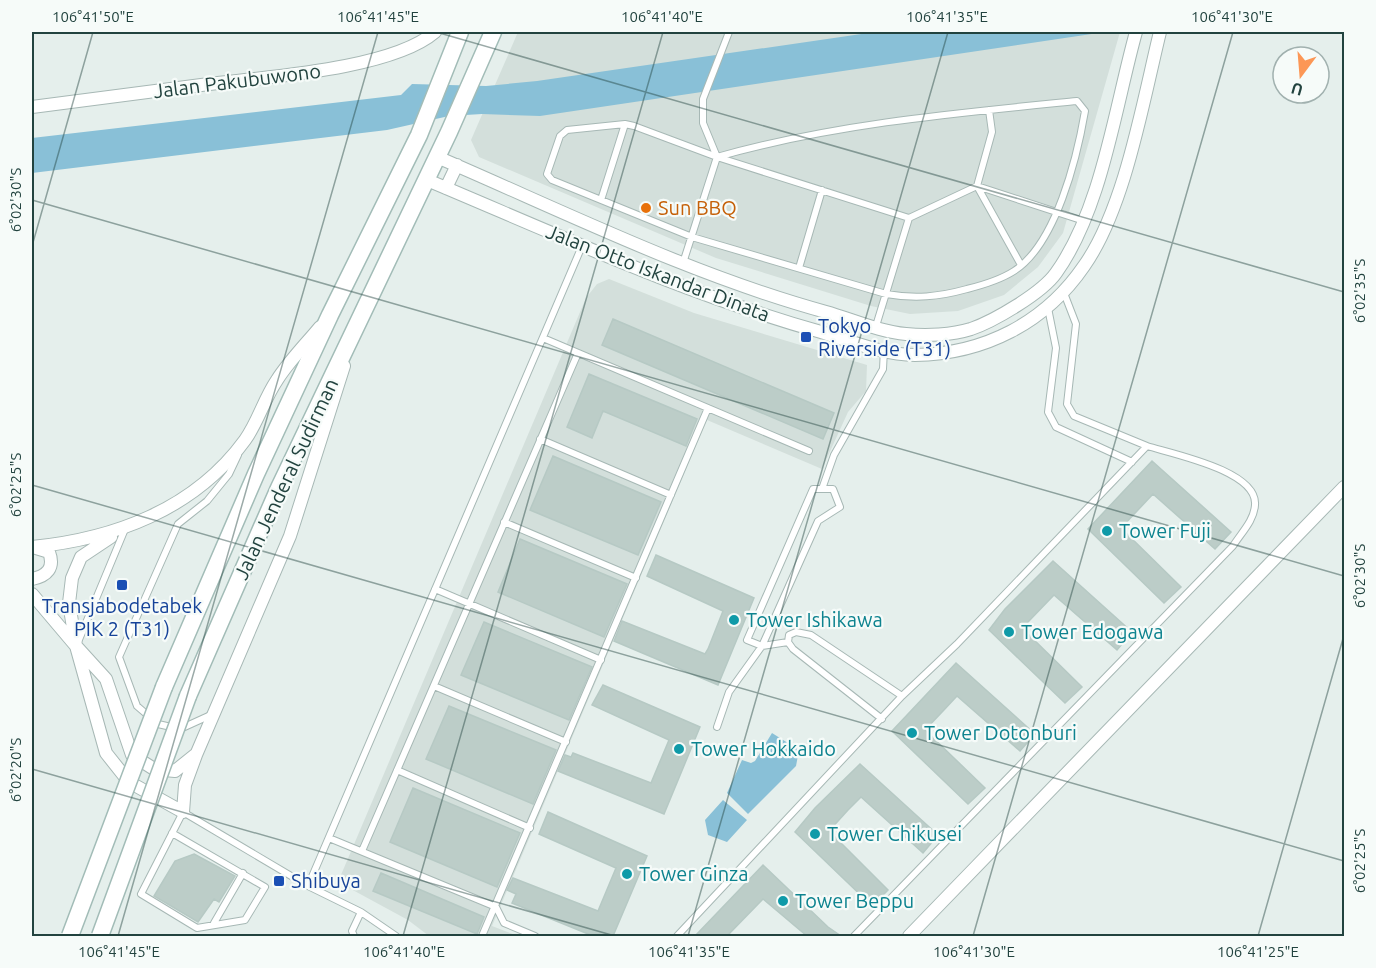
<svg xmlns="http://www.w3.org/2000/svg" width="1376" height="968" viewBox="0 0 1376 968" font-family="Ubuntu,sans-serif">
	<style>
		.built { fill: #d3dfdb }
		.water { fill: #89c0d7 }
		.building { fill: #bccdc8; stroke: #b6c9c4; stroke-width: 1.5 }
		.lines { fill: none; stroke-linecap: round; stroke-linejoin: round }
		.service-casing { stroke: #a7b8b5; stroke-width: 8 }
		.minor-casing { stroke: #a7b8b5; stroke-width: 14 }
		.secondary-casing { stroke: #a2bcb7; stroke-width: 19 }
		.service { stroke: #fff; stroke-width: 6 }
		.minor { stroke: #fff; stroke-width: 12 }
		.secondary { stroke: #fff; stroke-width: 16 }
		.secondary-bridge-casing { stroke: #a2bcb7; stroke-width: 19; stroke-linecap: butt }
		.secondary-bridge { stroke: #fff; stroke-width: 16 }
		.ticks { fill: none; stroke: #22433f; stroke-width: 1.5; stroke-opacity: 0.45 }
		.food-dot { fill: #e8710a; stroke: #f6fbf9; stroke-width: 2 }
		.transit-dot { fill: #1a4fb4; stroke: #f6fbf9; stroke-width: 2 }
		.culture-dot { fill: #0f9aa8; stroke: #f6fbf9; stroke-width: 2 }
		.labels { text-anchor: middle; stroke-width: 4.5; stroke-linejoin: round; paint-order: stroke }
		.street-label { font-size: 20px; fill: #22433f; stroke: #f6fbf9 }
		.food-label { font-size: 20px; fill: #c56008; stroke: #f6fbf9; text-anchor: start }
		.transit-label { font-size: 20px; fill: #164399; stroke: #f6fbf9; text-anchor: start }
		.culture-label { font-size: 20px; fill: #0d838f; stroke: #f6fbf9; text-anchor: start }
		.neatline { fill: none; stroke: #22433f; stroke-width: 2 }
		.ticks-label { font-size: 15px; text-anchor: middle; fill: #22433f }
	</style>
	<rect width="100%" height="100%" fill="#e5efec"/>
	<path class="built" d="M518,32H1120L1063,233L1038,267L1004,295L958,311L910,314L871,306L716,258L479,157L471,140Z
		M609,279L694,313L867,365L866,391L848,412L822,469L707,420L492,926L518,936H429L408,920L338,882L586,298L597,284Z"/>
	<path class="water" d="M875,32H1105L540,116L482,114L449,116L387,130L32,173V138L401,95L412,84L486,86L537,81Z
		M772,733L799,750L796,766L748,814L727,793L742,760L751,763L755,761Z
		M723,800L747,820L727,842L708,835L705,820Z"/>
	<path class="building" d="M613,319L834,413L823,439L602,345Z
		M589,374L697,419L686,446L603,411L592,438L567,427Z
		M553,456L661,502L638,555L530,510Z
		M1152,461L1231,532L1215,549L1153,494L1121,528L1181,587L1164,603L1088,529Z
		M520,539L627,584L604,637L498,592Z
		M656,555L754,598L718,685L614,641L622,621L705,654L708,649L723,611L647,576Z
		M1053,561L1132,632L1117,650L1054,595L1028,622L1022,628L1082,687L1065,703L989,630L1005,609Z
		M484,622L592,667L569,720L461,675Z
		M956,663L1035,734L1020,751L957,696L943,711L925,730L985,788L968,804L892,731Z
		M603,685L700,727L664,814L558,771L565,755L571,757L573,753L651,783L669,740L592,705Z
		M449,706L556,750L533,804L426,759Z
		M860,764L938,835L923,853L861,797L848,810L829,831L888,890L872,906L795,832L815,808Z
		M413,788L520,833L497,887L390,842Z
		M548,812L647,856L613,936H593L512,903L516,894L507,890L513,878L598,911L616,868L539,834Z
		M194,854L235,876L219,902L214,899L198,922L154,896L175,861Z
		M763,865L828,927L841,936H807L763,899L727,936H695Z
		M381,873L484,917L477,934L373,891Z"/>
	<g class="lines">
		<g class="service-casing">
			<path id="service" d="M989,110L992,132L977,186L1021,265
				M717,157C833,124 956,113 1077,101L1085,111C1077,158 1056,244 1014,271C1000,280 983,285 967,289C938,297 915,299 886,294L692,237L552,180L547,174L560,136L567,130L625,124L634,126L717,157L909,218L977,186L1084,221
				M601,200L625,124
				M683,263L717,157L703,123V99L729,32
				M799,268L822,190
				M1064,293L1076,324L1067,404L1074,416L1147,446
				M1048,308L1056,348L1048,412L1056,427L1132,462
				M876,326L909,218
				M543,338L809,451
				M540,439L671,495
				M822,489L834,455L883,369L884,349
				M504,522L636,578
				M435,589L601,660
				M78,642L125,529
				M434,686L566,742
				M213,714L180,729L158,724L137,706L119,657L178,524L207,501L229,474L238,455
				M882,719L793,649L788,642L789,635L796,632L811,635L902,696
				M717,727L729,692L762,646L818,521L840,507L833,489H813L747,640L762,646L788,642
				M397,770L530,828
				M172,833L265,887L245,920L197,928L141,894L183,812L308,886L361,912L396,936
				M329,838L496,907L504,923L535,936
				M362,851L578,353
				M308,886L582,246
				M214,923L243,873
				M354,936L352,931L361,912
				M482,936L708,408
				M677,936L902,696L957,644L1147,446C1173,454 1258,471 1255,505C1254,521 1241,533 1233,546L854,936"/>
		</g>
		<g class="minor-casing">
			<path id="minor" d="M32,107C91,99 150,92 209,84C267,77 392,69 435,32
				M437,157C565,212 691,275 826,312C851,319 880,332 906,334C926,336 952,335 971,329C994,321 1042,293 1056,273C1102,209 1115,107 1136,32
				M427,180C556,234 685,294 821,332C850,341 884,355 915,355C984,354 1045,323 1084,266C1125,208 1143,101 1160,32
				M446,188L457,165
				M111,537L81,557L72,578L69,603L76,646L106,679L132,755L154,769L175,771L195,755
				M32,547C113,539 194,510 245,440C258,422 264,399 277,380C289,361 306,344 320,327
				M32,579C47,576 55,568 49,552L36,548
				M32,594L76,646L106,753L129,782L183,812L185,785L196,755L290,536L344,366
				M909,936L1344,487"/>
		</g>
		<g class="secondary-casing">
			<path id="secondary" d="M164,687L256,474L330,315L419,135L460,32
				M188,696L279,488L449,132L493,32"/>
		</g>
		<use href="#service" class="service"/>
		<use href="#minor" class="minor"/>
		<use href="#secondary" class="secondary"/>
		<g class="secondary-bridge-casing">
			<path id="secondary-bridge" d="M70,936L164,687
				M100,936L188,696"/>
		</g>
		<use href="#secondary-bridge" class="secondary-bridge"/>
	</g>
	<path class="ticks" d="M436,32L1344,292M32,200L1344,576M32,246L93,32M32,485L1344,861M32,769L615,936M118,936L378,32M403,936L663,32M688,936L948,32M973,936L1233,32M1258,936L1344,635"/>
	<circle class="food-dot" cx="646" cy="208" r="6"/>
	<g class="transit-dot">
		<rect x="800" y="331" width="12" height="12" rx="3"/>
		<rect x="116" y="579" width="12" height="12" rx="3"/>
		<rect x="273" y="875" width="12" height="12" rx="3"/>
	</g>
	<g class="culture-dot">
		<circle cx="1107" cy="531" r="6"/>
		<circle cx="734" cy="620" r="6"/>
		<circle cx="1009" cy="632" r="6"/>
		<circle cx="912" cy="733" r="6"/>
		<circle cx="679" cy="749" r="6"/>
		<circle cx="815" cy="834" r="6"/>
		<circle cx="627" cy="874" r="6"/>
		<circle cx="783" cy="901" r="6"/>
	</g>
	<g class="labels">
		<g class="street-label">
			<text transform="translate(237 81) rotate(-7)" y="7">Jalan Pakubuwono</text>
			<text transform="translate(658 273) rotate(21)" y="7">Jalan Otto Iskandar Dinata</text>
			<text transform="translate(286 479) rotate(-65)" y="7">Jalan Jenderal Sudirman</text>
		</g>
		<g class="food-label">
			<text x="658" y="215">Sun BBQ</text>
		</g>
		<g class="transit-label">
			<text x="818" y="333">Tokyo<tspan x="818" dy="23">Riverside (T31)</tspan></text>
			<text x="122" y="613" text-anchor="middle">Transjabodetabek<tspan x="122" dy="23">PIK 2 (T31)</tspan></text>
			<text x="291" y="888">Shibuya</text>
		</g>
		<g class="culture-label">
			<text x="1119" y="538">Tower Fuji</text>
			<text x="746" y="627">Tower Ishikawa</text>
			<text x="1021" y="639">Tower Edogawa</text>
			<text x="924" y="740">Tower Dotonburi</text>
			<text x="691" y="756">Tower Hokkaido</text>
			<text x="827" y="841">Tower Chikusei</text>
			<text x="639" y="881">Tower Ginza</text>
			<text x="795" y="908">Tower Beppu</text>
		</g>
	</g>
	<rect width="1376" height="968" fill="none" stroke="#f6fbf9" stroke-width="66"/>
	<g transform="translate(1301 75) rotate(196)"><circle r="28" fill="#f6fbf9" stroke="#a1b1af" stroke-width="1.5"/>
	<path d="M0-4.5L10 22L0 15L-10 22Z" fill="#fc9756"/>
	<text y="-9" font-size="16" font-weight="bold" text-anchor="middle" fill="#22433f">U</text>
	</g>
	<rect x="33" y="33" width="1310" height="902" class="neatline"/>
	<g class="ticks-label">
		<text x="93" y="22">106°41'50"E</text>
		<text x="378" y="22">106°41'45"E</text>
		<text x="662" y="22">106°41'40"E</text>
		<text x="947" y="22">106°41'35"E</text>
		<text x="1232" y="22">106°41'30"E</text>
		<text transform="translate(16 200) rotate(-90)" y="5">6°02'30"S</text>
		<text transform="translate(1360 291) rotate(-90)" y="5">6°02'35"S</text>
		<text transform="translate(16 485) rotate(-90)" y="5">6°02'25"S</text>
		<text transform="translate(1360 576) rotate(-90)" y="5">6°02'30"S</text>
		<text transform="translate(16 770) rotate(-90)" y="5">6°02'20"S</text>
		<text transform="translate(1360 861) rotate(-90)" y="5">6°02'25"S</text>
		<text x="119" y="957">106°41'45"E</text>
		<text x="404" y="957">106°41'40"E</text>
		<text x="689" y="957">106°41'35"E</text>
		<text x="974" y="957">106°41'30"E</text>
		<text x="1258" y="957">106°41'25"E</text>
	</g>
</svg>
